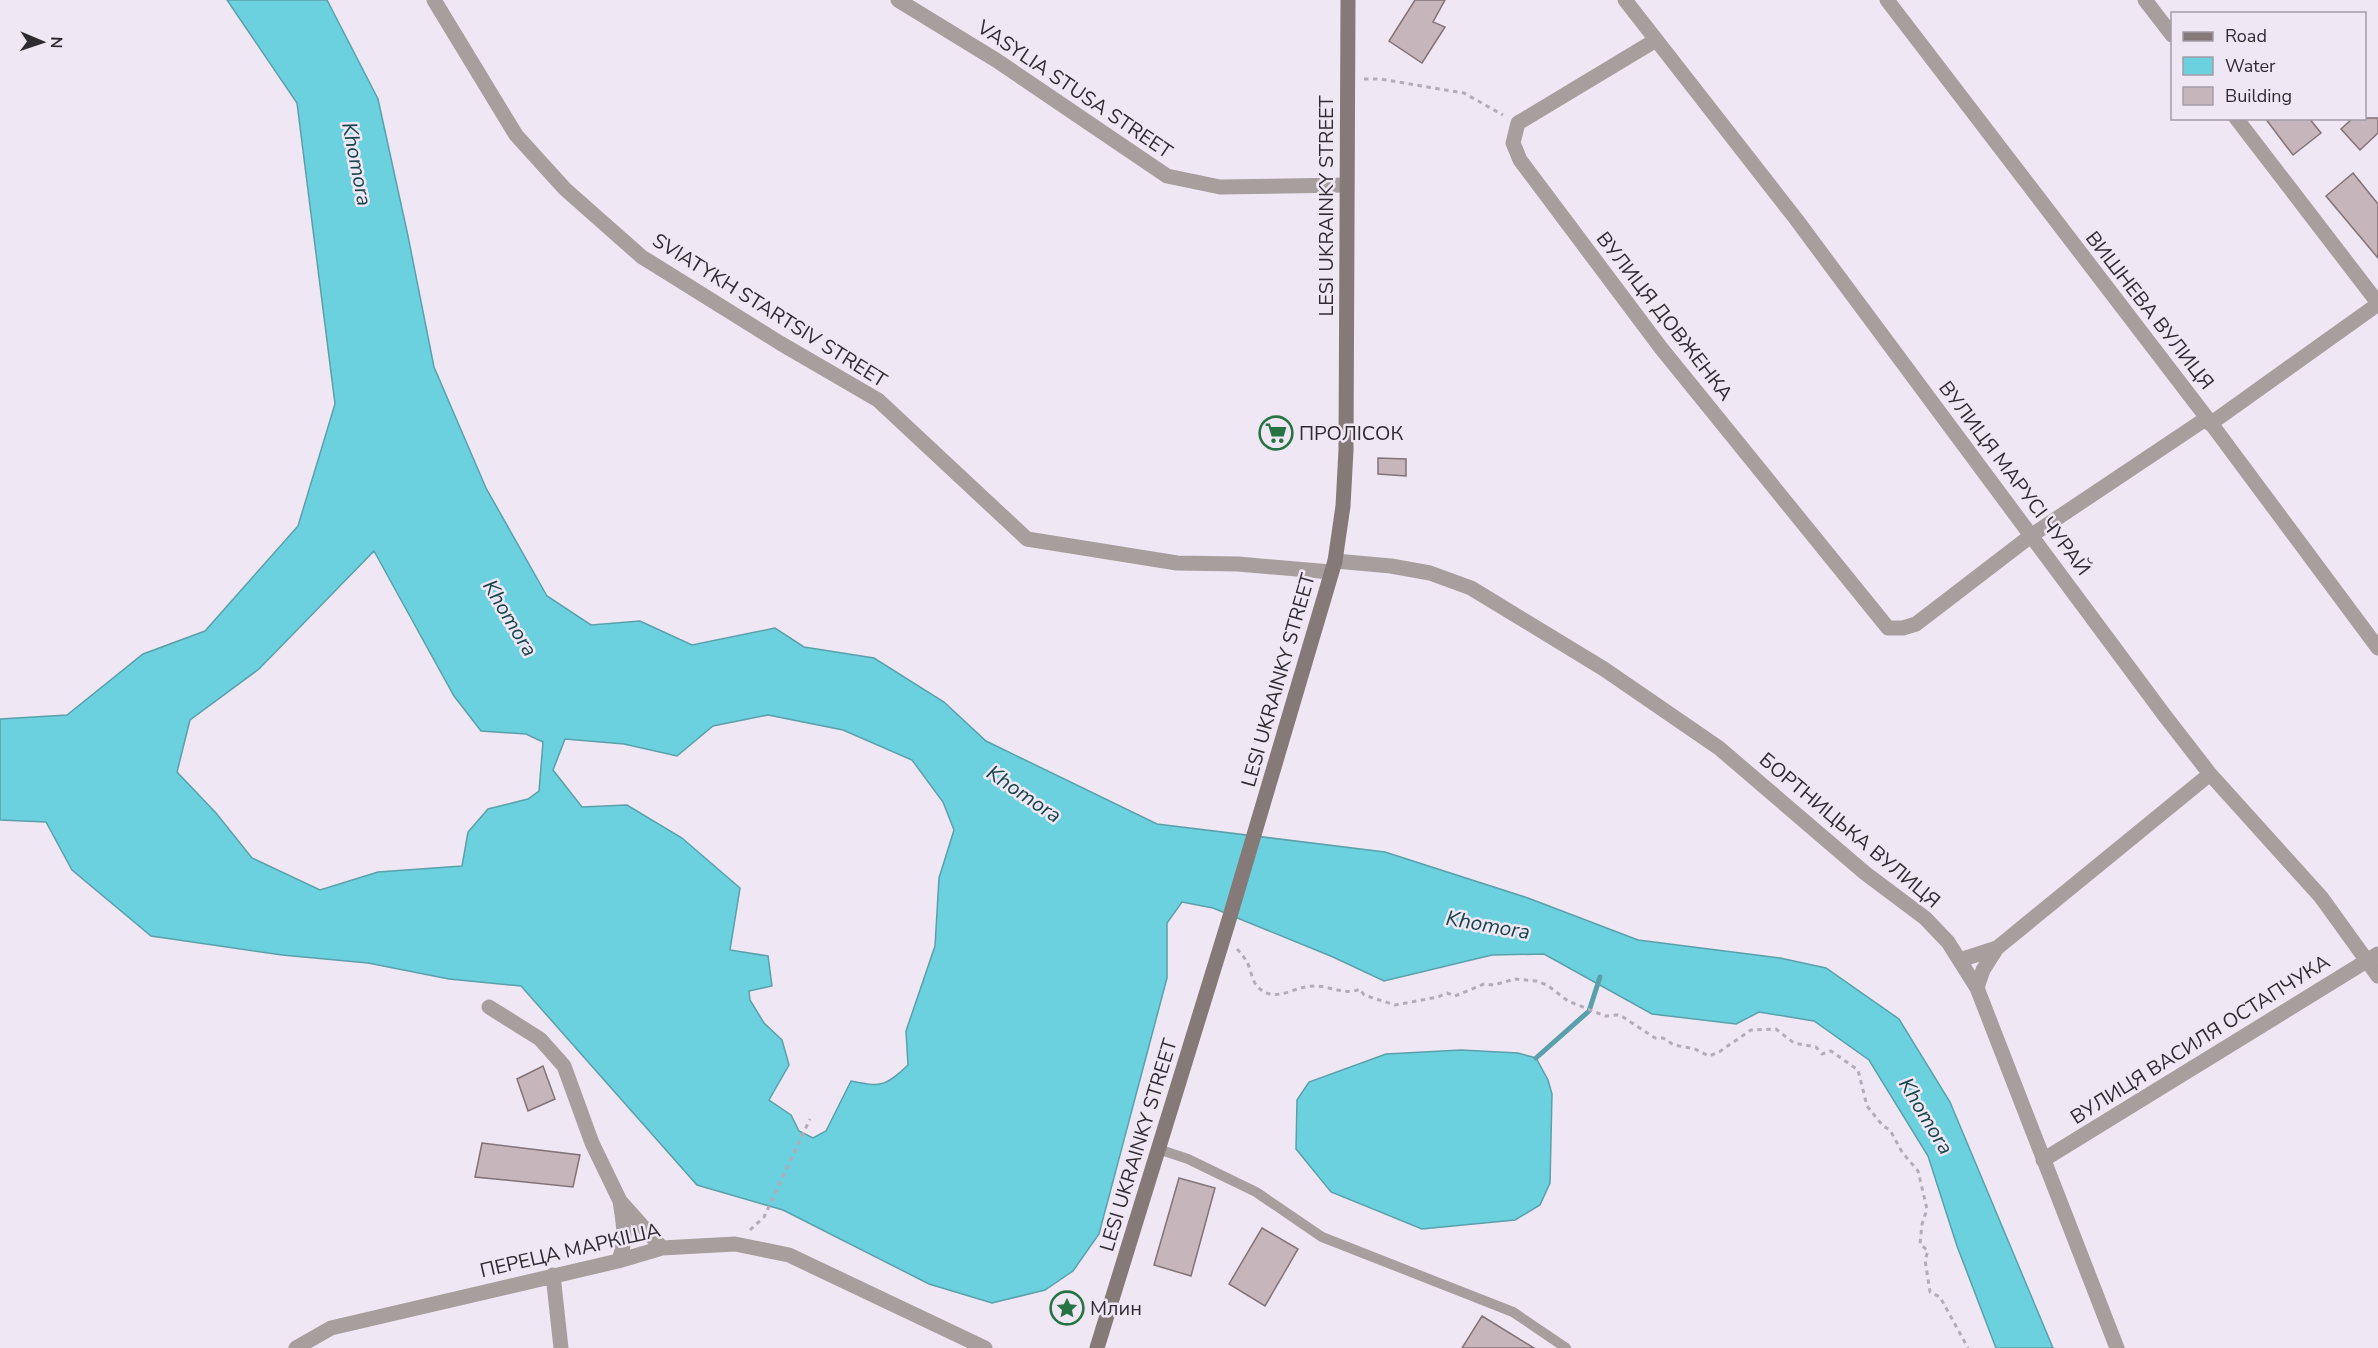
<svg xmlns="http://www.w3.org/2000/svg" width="2378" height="1348" viewBox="0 0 2378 1348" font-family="'Nunito Sans',sans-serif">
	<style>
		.water { fill: #6cd1df; stroke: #5aa0ab; stroke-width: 1.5; fill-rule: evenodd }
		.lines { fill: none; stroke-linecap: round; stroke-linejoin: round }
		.stream { stroke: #5aa0ab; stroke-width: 5 }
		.building { fill: #c6b5ba; stroke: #827377; stroke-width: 1.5 }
		.path { stroke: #b4adb7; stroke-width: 3; stroke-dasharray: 4.5 4.5; stroke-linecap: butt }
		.service { stroke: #a69f9d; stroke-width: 10 }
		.minor { stroke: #a69f9d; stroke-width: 15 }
		.secondary { stroke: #857a77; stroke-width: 15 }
		.labels { text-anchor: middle; stroke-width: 5; stroke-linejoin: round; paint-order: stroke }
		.street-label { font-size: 20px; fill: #2f2c31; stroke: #f0e7f4 }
		.poi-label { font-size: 20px; fill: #2f2c31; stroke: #f0e7f4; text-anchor: start }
		.water-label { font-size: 21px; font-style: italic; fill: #17454c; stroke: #f0e7f4 }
	</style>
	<rect width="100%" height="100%" fill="#f0e7f4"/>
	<path class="water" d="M227,0H327L378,99L408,236L434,367L486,488L547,596L591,625L640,621L692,645L775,628L804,647L874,658L944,702L986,741L1157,824L1385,852L1528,898L1638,940L1780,958L1826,968L1899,1019L1950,1102L2053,1348H1996L1957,1246L1928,1156L1869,1060L1814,1021L1759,1012L1736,1024L1652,1014L1544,954L1492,955L1384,981L1333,957L1213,908L1182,902L1167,923V978L1099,1234L1073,1271L1045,1290L992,1303L929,1284L783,1210L697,1185L521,986L449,979L368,963L282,955L151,936L72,870L46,822L0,820V719L67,715L143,654L205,631L298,526L335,404L297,103ZM374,551L454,696L481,731L526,734L543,742L539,791L528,799L488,809L468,832L462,866L378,872L320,890L252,858L216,813L177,772L190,720L259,669ZM768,715L843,730L912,760L943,802L954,830L939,878L935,946L906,1031L908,1065C885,1087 881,1087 851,1081L826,1131L813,1138L799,1131L791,1115L769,1100L789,1065L782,1040L764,1023L750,1000L749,991L772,986L768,956L730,950L740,888L682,838L627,805L582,807L553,770L565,739L624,744L677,756L713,726Z
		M1461,1050L1518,1053L1536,1058L1548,1080L1552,1094L1550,1183L1540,1205L1515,1220L1422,1229L1331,1192L1296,1149L1297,1100L1309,1082L1386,1054Z"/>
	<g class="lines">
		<path class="stream" d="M1536,1058L1589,1011L1600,977"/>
	</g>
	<path class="building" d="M1415,0H1445L1433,22L1445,27L1422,63L1389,41Z
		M2265,118H2309L2321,133L2293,155Z
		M2353,118H2378V133L2360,150L2341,129Z
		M2353,173L2378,204V258L2326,196Z
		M1378,458L1406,459V476L1378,474Z
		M543,1066L555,1099L528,1111L517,1079Z
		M482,1143L580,1155L573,1187L475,1177Z
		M1179,1178L1215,1188L1191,1276L1154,1265Z
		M1262,1228L1298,1249L1265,1306L1229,1284Z
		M1482,1316L1534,1348H1462Z"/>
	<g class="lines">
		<path class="path" d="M1364,79H1380L1464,93L1503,115
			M1237,949C1240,952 1243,956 1246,960C1251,968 1252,984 1260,989C1274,1001 1290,990 1305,987C1326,982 1343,997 1360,989L1364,995L1395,1005L1438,997L1447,993L1455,996L1484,984L1494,985L1515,979L1536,981L1547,985L1568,1001L1605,1016L1618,1015L1623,1017L1655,1038H1663L1674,1045L1695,1049L1709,1056L1719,1052L1751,1030L1776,1029L1794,1043L1816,1047L1822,1054L1831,1051L1858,1070L1867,1106L1883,1126L1890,1130L1902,1152L1918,1171L1927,1209L1922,1224L1920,1244L1928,1251L1925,1260L1930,1292L1940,1297L1968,1348
			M750,1230L764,1217L810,1119"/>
		<path class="service" d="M1158,1149L1188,1159L1256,1192L1322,1237L1513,1312L1566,1348"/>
		<path class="minor" d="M434,0L516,135L565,189L642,257L780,343L878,400L1027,539L1177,563L1238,564L1331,572
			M898,0L996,60L1167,176L1220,187L1346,185
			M1625,0L1796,219L2165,716L2210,774L2321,897L2378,976
			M1887,0L2207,418L2378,648
			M2145,0L2172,35
			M1656,40L1518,123L1513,143L1520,160L1661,348L1888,628H1903L1916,624L2032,535L2207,418
			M2236,118L2378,303
			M2210,424L2378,304
			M1335,561L1391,566L1430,573L1471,588L1604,669L1719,748L1865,873L1925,918L1948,942L1977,988L2117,1348
			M1960,960L1997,948L2210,774
			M1977,988L1983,970L1997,948
			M489,1007L540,1039L564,1066L592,1143L620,1201L662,1248
			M2043,1160L2378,954
			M618,1261C628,1241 623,1222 620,1201
			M553,1275L561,1348
			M296,1348L331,1328L618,1261L662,1248L735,1244L789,1255L985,1348"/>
		<path class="secondary" d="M1097,1348L1228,923L1335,561L1343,506L1346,450L1348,0"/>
	</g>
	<defs>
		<g id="supermarket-ring" transform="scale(1.725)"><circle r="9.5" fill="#f0e7f4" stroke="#267443" stroke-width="1.5"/><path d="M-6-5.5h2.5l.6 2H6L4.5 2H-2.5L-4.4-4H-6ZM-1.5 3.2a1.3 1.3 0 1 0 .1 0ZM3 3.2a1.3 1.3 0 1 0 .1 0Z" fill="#267443"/></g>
		<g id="sight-ring" transform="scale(1.725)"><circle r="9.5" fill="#f0e7f4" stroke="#267443" stroke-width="1.5"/><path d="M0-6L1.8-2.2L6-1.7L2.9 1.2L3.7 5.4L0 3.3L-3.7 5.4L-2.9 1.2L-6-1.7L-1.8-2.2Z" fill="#267443"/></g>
	</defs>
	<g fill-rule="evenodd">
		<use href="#supermarket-ring" x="1276" y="433"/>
		<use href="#sight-ring" x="1067" y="1308"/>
	</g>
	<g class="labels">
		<g class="street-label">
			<text transform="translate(1075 89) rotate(34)" y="7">VASYLIA STUSA STREET</text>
			<text transform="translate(1326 206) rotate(-90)" y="7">LESI UKRAINKY STREET</text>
			<text transform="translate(770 310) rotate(32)" y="7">SVIATYKH STARTSIV STREET</text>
			<text transform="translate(2150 310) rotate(52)" y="7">ВИШНЕВА ВУЛИЦЯ</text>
			<text transform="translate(1665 316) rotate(52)" y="7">ВУЛИЦЯ ДОВЖЕНКА</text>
			<text transform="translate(2015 478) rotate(53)" y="7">ВУЛИЦЯ МАРУСІ ЧУРАЙ</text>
			<text transform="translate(1278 680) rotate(-74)" y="7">LESI UKRAINKY STREET</text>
			<text transform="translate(1850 830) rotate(40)" y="7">БОРТНИЦЬКА ВУЛИЦЯ</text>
			<text transform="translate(2200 1039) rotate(-32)" y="7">ВУЛИЦЯ ВАСИЛЯ ОСТАПЧУКА</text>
			<text transform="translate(1138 1145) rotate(-73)" y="7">LESI UKRAINKY STREET</text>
			<text transform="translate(570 1250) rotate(-13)" y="7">ПЕРЕЦА МАРКІША</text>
		</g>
		<g class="poi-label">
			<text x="1299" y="440">ПРОЛІСОК</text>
			<text x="1090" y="1315">Млин</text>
		</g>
		<g class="water-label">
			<text transform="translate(357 164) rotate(79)" y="7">Khomora</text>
			<text transform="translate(510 618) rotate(59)" y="7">Khomora</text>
			<text transform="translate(1024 794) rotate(34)" y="7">Khomora</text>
			<text transform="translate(1488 925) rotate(10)" y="7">Khomora</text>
			<text transform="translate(1926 1116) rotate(59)" y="7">Khomora</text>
		</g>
	</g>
	<rect x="2171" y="12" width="195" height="108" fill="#f0e7f4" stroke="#a39ca6" stroke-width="1.5"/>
	<rect x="2183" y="32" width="30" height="9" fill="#857a77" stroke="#a39ca6" stroke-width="1.5"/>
	<text x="2225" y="42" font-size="18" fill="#2f2c31">Road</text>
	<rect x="2183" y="57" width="30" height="18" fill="#6cd1df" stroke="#a39ca6" stroke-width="1.5"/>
	<text x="2225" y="72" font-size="18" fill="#2f2c31">Water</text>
	<rect x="2183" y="87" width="30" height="18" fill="#c6b5ba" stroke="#a39ca6" stroke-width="1.5"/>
	<text x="2225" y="102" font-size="18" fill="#2f2c31">Building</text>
	<g transform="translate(42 42) rotate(92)" stroke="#f0e7f4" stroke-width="4.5" paint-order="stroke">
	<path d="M0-4.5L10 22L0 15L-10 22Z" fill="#2f2c31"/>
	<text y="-9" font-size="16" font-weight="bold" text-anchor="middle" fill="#2f2c31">N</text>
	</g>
</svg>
